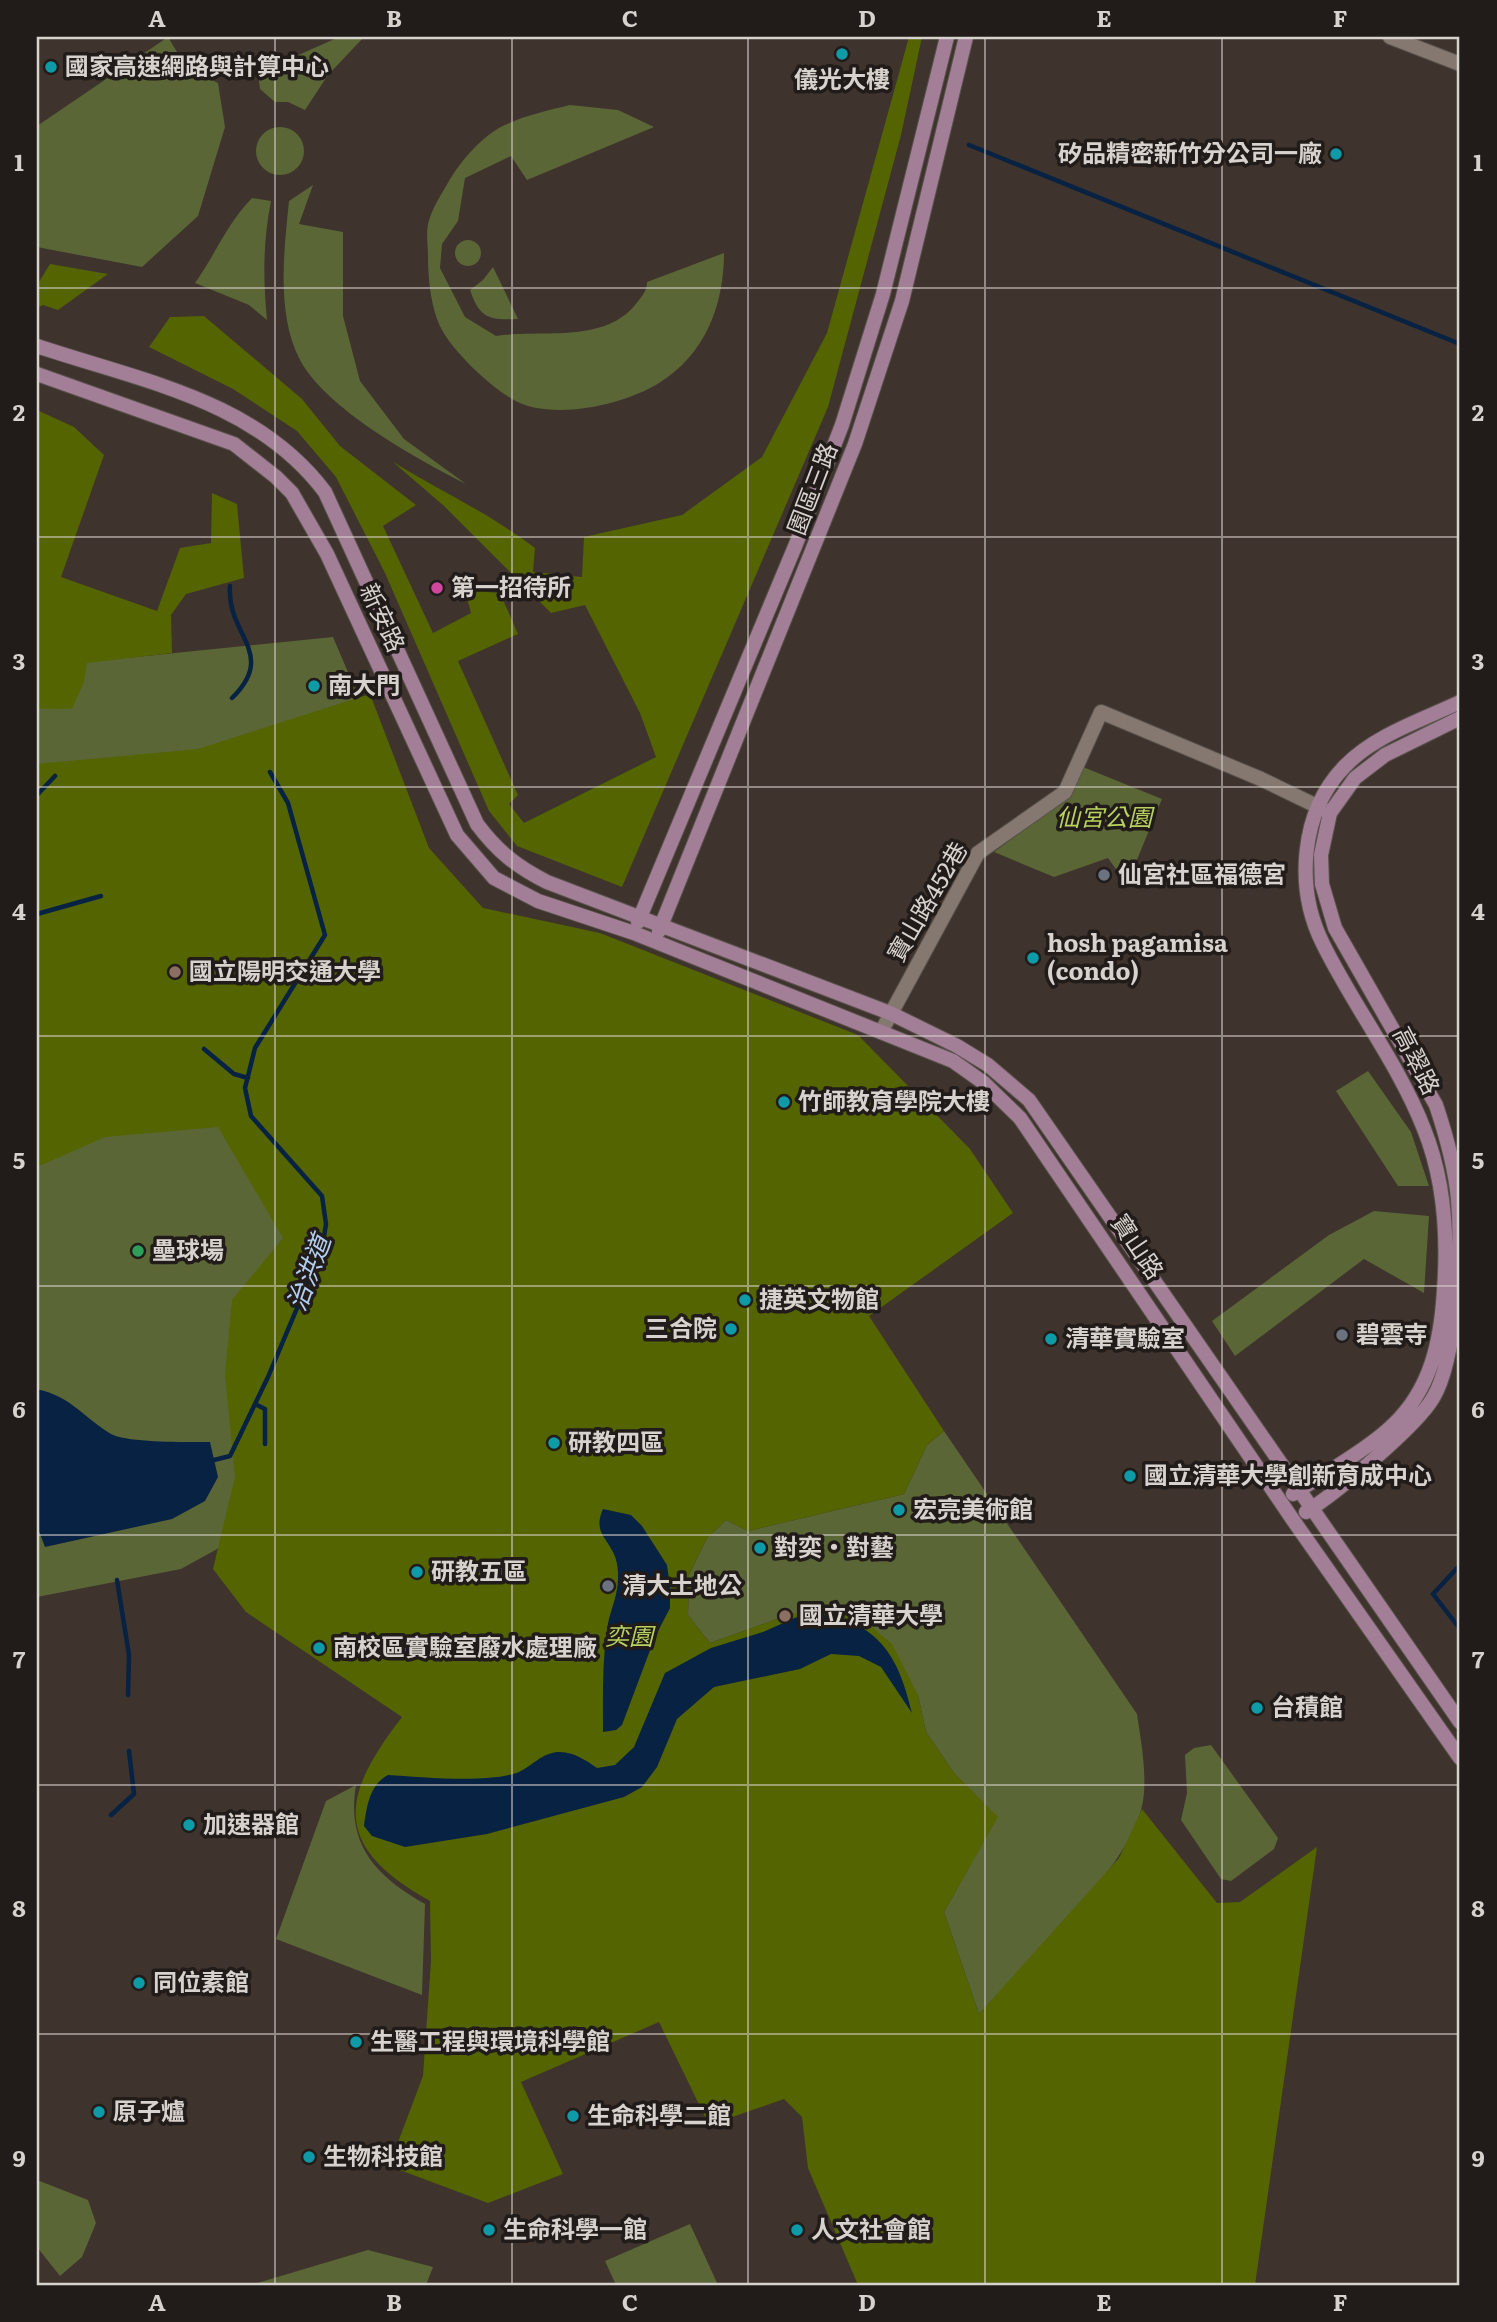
<svg xmlns="http://www.w3.org/2000/svg" width="1497" height="2322" viewBox="0 0 1497 2322" font-family="Literata,'Noto Sans TC',serif">
	<style>
		.green { fill: #5b6636 }
		.forest { fill: #546400 }
		.water { fill: #072242 }
		.lines { fill: none; stroke-linecap: round; stroke-linejoin: round }
		.stream { stroke: #072242; stroke-width: 4.5 }
		.street-casing { stroke: #5a524c; stroke-width: 16 }
		.secondary-casing { stroke: #5a524c; stroke-width: 16 }
		.street { stroke: #847870; stroke-width: 14 }
		.secondary { stroke: #a27f97; stroke-width: 14 }
		.grid { fill: none; stroke: #d8d2ce; stroke-width: 2; stroke-opacity: 0.55 }
		.culture-dot { fill: #0f9aa8; stroke: #211c19; stroke-width: 2.5 }
		.hotel-dot { fill: #d1479c; stroke: #211c19; stroke-width: 2.5 }
		.worship-dot { fill: #6b7280; stroke: #211c19; stroke-width: 2.5 }
		.education-dot { fill: #8d6e63; stroke: #211c19; stroke-width: 2.5 }
		.leisure-dot { fill: #2e9e5b; stroke: #211c19; stroke-width: 2.5 }
		.labels { text-anchor: middle; stroke-width: 7; stroke-linejoin: round; paint-order: stroke }
		.poi-label { font-size: 24px; font-weight: bold; fill: #d8d2ce; stroke: #211c19; text-anchor: start }
		.street-label { font-size: 24px; fill: #d8d2ce; stroke: #211c19 }
		.park-label { font-size: 24px; font-style: italic; fill: #b8d15f; stroke: #211c19 }
		.water-label { font-size: 26px; font-style: italic; fill: #b2cef1; stroke: #211c19 }
		.neatline { fill: none; stroke: #d8d2ce; stroke-width: 2.5 }
		.grid-label { font-size: 23px; text-anchor: middle; font-weight: bold; fill: #d8d2ce }
	</style>
	<rect width="100%" height="100%" fill="#3e332d"/>
	<path class="green" d="M168,37L186,67L218,83L225,127L198,216L142,267L37,247V166L39,164L37,161V126Z
		M339,37H364L328,75L305,110L288,102H275L260,89L258,73Z
		M570,105L618,110L654,127L527,180L511,156L465,178L458,221L442,244L440,268L465,317L496,336C541,329 603,344 635,305C641,297 647,292 647,282L724,253C724,305 705,355 659,383C624,405 550,422 512,399C487,384 446,346 437,319C430,299 428,276 428,256C428,246 426,234 428,224C432,208 441,195 449,181C460,162 480,139 499,128C521,116 546,111 570,105Z
		M256 151a24 24 0 1 1 48 0a24 24 0 1 1-48 0Z
		M313,185L299,224L343,232V316L360,381L404,439L466,484C417,459 326,409 300,360C276,314 284,250 289,201Z
		M252,198L271,201C263,242 263,278 267,320L249,305L195,283C215,255 228,222 252,198Z
		M455 253a13 13 0 1 1 26 0a13 13 0 1 1-26 0Z
		M493,267L518,319C489,320 480,319 470,290L483,280Z
		M333,637L365,712L337,1196L228,1543L181,1569L37,1597V667Z
		M1083,767L1162,799L1129,879L1120,875L1108,858L1054,877L994,852L1071,795Z
		M1368,1071L1411,1132L1429,1186H1398L1336,1091Z
		M1374,1211L1429,1216L1424,1293L1364,1259L1235,1356L1212,1321L1329,1235Z
		M944,1431L1137,1714C1141,1741 1149,1783 1141,1810C1125,1872 1024,1964 979,2014L944,1912L997,1817L954,1773L926,1732L918,1695L791,1614L710,1643L688,1615L689,1575L707,1538L726,1520L748,1531L904,1494L927,1445Z
		M1211,1745L1278,1838L1274,1849L1231,1881L1221,1879L1181,1820L1187,1793L1185,1755L1194,1748Z
		M356,1785C346,1845 376,1876 425,1904L422,1995L276,1939L326,1801Z
		M37,2180L88,2200L96,2223L82,2257L60,2276L37,2247Z
		M690,2224L718,2285H616L605,2261Z
		M368,2250L433,2267L426,2285H251Z"/>
	<path class="forest" d="M909,37H922L901,135L828,407L622,887L517,846L489,811L385,573L336,477L297,431L233,389L149,347L170,317L204,316L302,399L340,446L416,505L383,526L433,633L471,613L465,590L500,593L518,634L458,661L518,795L509,804L524,823L656,757L640,713L585,605L551,613L444,506L393,462C440,491 491,514 535,548L533,572L582,577L584,537L682,515L762,457L827,333Z
		M50,264L108,274L58,310L43,305L37,308V285Z
		M37,410L74,427L104,455L61,577L157,611L180,548L211,543L212,493L237,504L244,578L186,594L171,615L172,653L87,663L84,682L72,709H37Z
		M370,694L429,848L483,908L600,933L858,1035L970,1149L1013,1213L869,1316L944,1431L927,1445L904,1494L748,1531L726,1520L707,1538L689,1575L688,1615L710,1643L791,1614L826,1609L866,1622L892,1644L918,1695L926,1732L954,1773L998,1817L944,1912L979,2014L1119,1858L1142,1809L1217,1903L1240,1902L1317,1847L1255,2285H858L808,2168L802,2117L784,2099L709,2125L659,2022L521,2082L563,2174L488,2203L389,2166L423,2076L431,1961L430,1901C333,1847 339,1798 402,1717L246,1612L213,1569L235,1477L225,1374L232,1300L283,1238L218,1127L105,1137L37,1167V764L198,749Z"/>
	<path class="water" d="M37,1389C72,1397 83,1417 111,1434C127,1443 190,1442 210,1442L218,1477L205,1501L172,1519L45,1547L37,1526Z
		M603,1509L631,1515L642,1526L667,1565L670,1586V1608L655,1637L622,1725L616,1730L603,1732C603,1698 602,1664 607,1630C610,1608 619,1597 618,1572C617,1540 590,1538 603,1509Z
		M818,1614C879,1622 899,1657 912,1713L881,1667L859,1656L831,1654L800,1669L714,1687L677,1719L657,1767L642,1787L624,1797L487,1834L405,1847L372,1836L364,1826C367,1807 369,1785 388,1775C421,1777 490,1784 519,1772C532,1766 542,1753 558,1752C572,1751 586,1760 597,1768L615,1765L634,1747L665,1673L711,1648L763,1632L797,1617Z"/>
	<g class="lines">
		<path class="stream" d="M969,145L1460,344
			M230,586C226,635 278,653 232,698
			M37,795L55,776
			M37,914L101,896
			M204,1049L234,1074L248,1078
			M255,1404L265,1409V1444
			M214,1460L230,1456L268,1377L322,1249L326,1224L322,1196L251,1116L245,1088L255,1048L325,935L288,803L270,772
			M1460,1565L1433,1594L1460,1629
			M117,1580L129,1655L128,1695
			M111,1815L134,1794L129,1751"/>
		<g class="street-casing">
			<path id="street" d="M1390,37L1460,64
				M881,1032L978,853L1065,792L1101,712L1261,779L1329,812"/>
		</g>
		<g class="secondary-casing">
			<path id="secondary" d="M37,346C141,381 256,400 325,492L477,824C497,851 517,867 547,882L890,1013L957,1046L988,1065L1029,1100L1460,1722
				M37,374L234,444L276,477L292,493L327,554L457,835L494,878L538,901L634,933L953,1061L984,1083L1020,1118L1293,1520L1460,1758
				M638,922L796,544L842,425L883,294L947,37
				M659,931L855,444L902,301L966,37
				M1293,1494C1321,1476 1371,1447 1393,1425C1431,1389 1441,1341 1444,1290C1448,1236 1445,1181 1424,1129C1398,1063 1354,1007 1323,944C1295,888 1300,812 1345,766C1375,735 1422,720 1460,702
				M1306,1512C1336,1493 1416,1427 1433,1398C1457,1358 1462,1246 1458,1199C1455,1166 1446,1135 1436,1105L1335,928L1322,884L1321,855L1330,813L1355,778L1385,755L1460,718"/>
		</g>
		<use href="#street" class="street"/>
		<use href="#secondary" class="secondary"/>
	</g>
	<path class="grid" d="M275,37V2285M512,37V2285M748,37V2285M985,37V2285M1222,37V2285M37,288H1460M37,537H1460M37,787H1460M37,1036H1460M37,1286H1460M37,1535H1460M37,1785H1460M37,2034H1460"/>
	<g class="culture-dot">
		<circle cx="842" cy="54" r="7"/>
		<circle cx="51" cy="67" r="7"/>
		<circle cx="1336" cy="154" r="7"/>
		<circle cx="314" cy="686" r="7"/>
		<circle cx="1033" cy="958" r="7"/>
		<circle cx="784" cy="1102" r="7"/>
		<circle cx="745" cy="1300" r="7"/>
		<circle cx="731" cy="1329" r="7"/>
		<circle cx="1051" cy="1339" r="7"/>
		<circle cx="554" cy="1443" r="7"/>
		<circle cx="1130" cy="1476" r="7"/>
		<circle cx="899" cy="1510" r="7"/>
		<circle cx="760" cy="1548" r="7"/>
		<circle cx="417" cy="1572" r="7"/>
		<circle cx="319" cy="1648" r="7"/>
		<circle cx="1257" cy="1708" r="7"/>
		<circle cx="189" cy="1825" r="7"/>
		<circle cx="139" cy="1983" r="7"/>
		<circle cx="356" cy="2042" r="7"/>
		<circle cx="99" cy="2112" r="7"/>
		<circle cx="573" cy="2116" r="7"/>
		<circle cx="309" cy="2157" r="7"/>
		<circle cx="489" cy="2230" r="7"/>
		<circle cx="797" cy="2230" r="7"/>
	</g>
	<circle class="hotel-dot" cx="437" cy="588" r="7"/>
	<g class="worship-dot">
		<circle cx="1104" cy="875" r="7"/>
		<circle cx="1342" cy="1335" r="7"/>
		<circle cx="608" cy="1586" r="7"/>
	</g>
	<g class="education-dot">
		<circle cx="175" cy="972" r="7"/>
		<circle cx="785" cy="1616" r="7"/>
	</g>
	<circle class="leisure-dot" cx="138" cy="1251" r="7"/>
	<g class="labels">
		<g class="poi-label">
			<text x="65" y="75">國家高速網路與計算中心</text>
			<text x="842" y="88" text-anchor="middle">儀光大樓</text>
			<text x="1322" y="162" text-anchor="end">矽品精密新竹分公司一廠</text>
			<text x="451" y="596">第一招待所</text>
			<text x="328" y="694">南大門</text>
			<text x="1118" y="883">仙宮社區福德宮</text>
			<text x="1047" y="952">hosh pagamisa<tspan x="1047" dy="28">(condo)</tspan></text>
			<text x="189" y="980">國立陽明交通大學</text>
			<text x="798" y="1110">竹師教育學院大樓</text>
			<text x="152" y="1259">壘球場</text>
			<text x="759" y="1308">捷英文物館</text>
			<text x="717" y="1337" text-anchor="end">三合院</text>
			<text x="1356" y="1343">碧雲寺</text>
			<text x="1065" y="1347">清華實驗室</text>
			<text x="568" y="1451">研教四區</text>
			<text x="1144" y="1484">國立清華大學創新育成中心</text>
			<text x="913" y="1518">宏亮美術館</text>
			<text x="774" y="1556">對奕‧對藝</text>
			<text x="431" y="1580">研教五區</text>
			<text x="622" y="1594">清大土地公</text>
			<text x="799" y="1624">國立清華大學</text>
			<text x="333" y="1656">南校區實驗室廢水處理廠</text>
			<text x="1271" y="1716">台積館</text>
			<text x="203" y="1833">加速器館</text>
			<text x="153" y="1991">同位素館</text>
			<text x="370" y="2050">生醫工程與環境科學館</text>
			<text x="113" y="2120">原子爐</text>
			<text x="587" y="2124">生命科學二館</text>
			<text x="323" y="2165">生物科技館</text>
			<text x="503" y="2238">生命科學一館</text>
			<text x="811" y="2238">人文社會館</text>
		</g>
		<g class="street-label">
			<text transform="translate(813 489) rotate(-69)" y="8">園區三路</text>
			<text transform="translate(382 618) rotate(65)" y="8">新安路</text>
			<text transform="translate(928 902) rotate(-60)" y="8">寶山路452巷</text>
			<text transform="translate(1416 1061) rotate(63)" y="8">高翠路</text>
			<text transform="translate(1137 1247) rotate(56)" y="8">寶山路</text>
		</g>
		<g class="park-label">
			<text x="1104" y="826">仙宮公園</text>
			<text x="629" y="1645">奕園</text>
		</g>
		<g class="water-label">
			<text transform="translate(309 1273) rotate(-70)" y="9">治洪道</text>
		</g>
	</g>
	<rect width="1497" height="2322" fill="none" stroke="#211c19" stroke-width="77"/>
	<rect x="38" y="38" width="1420" height="2246" class="neatline"/>
	<g class="grid-label">
		<text x="157" y="27">A</text>
		<text x="394" y="27">B</text>
		<text x="630" y="27">C</text>
		<text x="867" y="27">D</text>
		<text x="1104" y="27">E</text>
		<text x="1340" y="27">F</text>
		<text x="19" y="171">1</text>
		<text x="1478" y="171">1</text>
		<text x="19" y="421">2</text>
		<text x="1478" y="421">2</text>
		<text x="19" y="670">3</text>
		<text x="1478" y="670">3</text>
		<text x="19" y="920">4</text>
		<text x="1478" y="920">4</text>
		<text x="19" y="1169">5</text>
		<text x="1478" y="1169">5</text>
		<text x="19" y="1418">6</text>
		<text x="1478" y="1418">6</text>
		<text x="19" y="1668">7</text>
		<text x="1478" y="1668">7</text>
		<text x="19" y="1917">8</text>
		<text x="1478" y="1917">8</text>
		<text x="19" y="2167">9</text>
		<text x="1478" y="2167">9</text>
		<text x="157" y="2311">A</text>
		<text x="394" y="2311">B</text>
		<text x="630" y="2311">C</text>
		<text x="867" y="2311">D</text>
		<text x="1104" y="2311">E</text>
		<text x="1340" y="2311">F</text>
	</g>
</svg>
